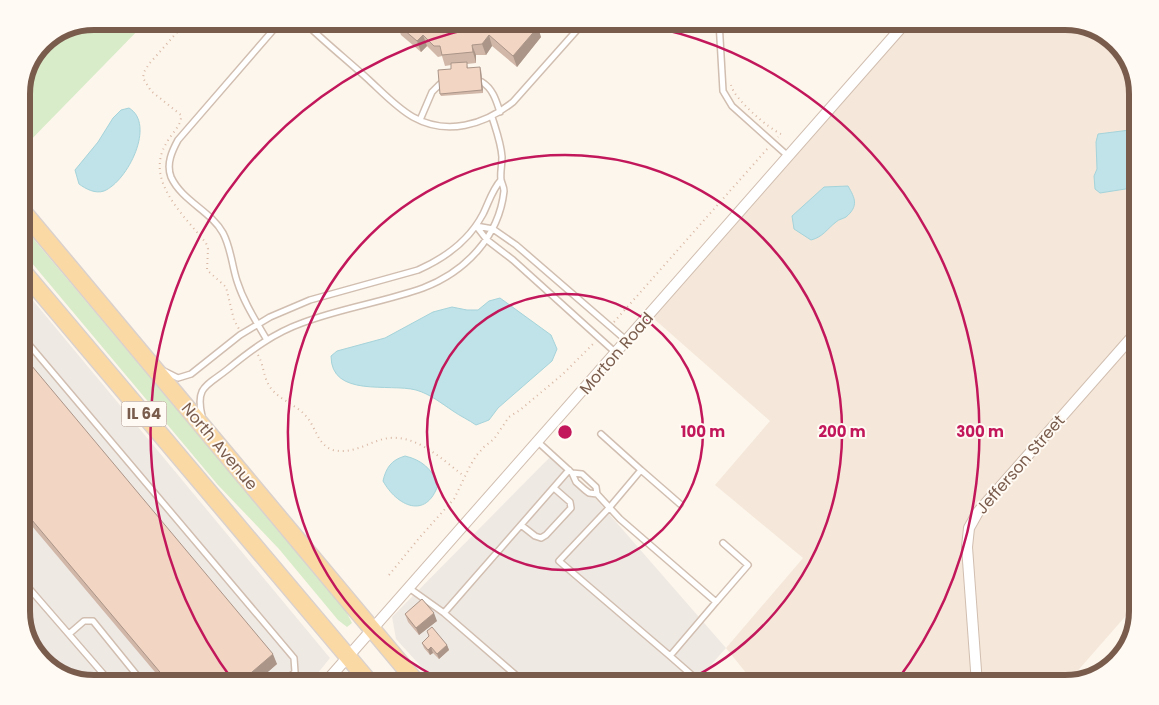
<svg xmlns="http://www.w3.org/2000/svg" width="1159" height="705" viewBox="0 0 1159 705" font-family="Poppins,sans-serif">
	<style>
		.residential { fill: #f5e8da }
		.commercial { fill: #fde8e0 }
		.industrial { fill: #efe9e4 }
		.green { fill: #d8ecc9 }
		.water { fill: #bfe3e8; stroke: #a5d3da }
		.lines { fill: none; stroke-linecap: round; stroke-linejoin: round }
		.lane-casing { stroke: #d1beb0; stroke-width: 8 }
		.street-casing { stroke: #d1beb0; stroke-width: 12 }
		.primary-casing { stroke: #dad1cd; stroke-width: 19 }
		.path { stroke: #d9b8a5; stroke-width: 2; stroke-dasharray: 1 4; stroke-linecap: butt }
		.lane { stroke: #fff; stroke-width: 5 }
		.street { stroke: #fff; stroke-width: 10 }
		.primary { stroke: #fbd9a5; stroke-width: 16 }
		.wall { fill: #d1b7a8 }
		.shaded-wall { fill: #aa9588 }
		.building { fill: #f3d5c3; stroke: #aa9588 }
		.ring { fill: none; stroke: #c2185b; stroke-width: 2.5 }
		.labels { text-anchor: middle; stroke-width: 4; stroke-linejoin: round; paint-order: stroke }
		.shield { fill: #fffaf3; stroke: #a28b7f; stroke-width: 1 }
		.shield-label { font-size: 15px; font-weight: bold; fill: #7a5c4d }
		.street-label { font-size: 16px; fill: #7a5c4d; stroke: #fffaf3 }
		.rim { fill: none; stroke: #7a5c4d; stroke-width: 6 }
		.centre { fill: #c2185b; stroke: #fffaf3; stroke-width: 2.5 }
		.ring-label { font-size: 15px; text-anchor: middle; font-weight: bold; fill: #c2185b; stroke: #fffaf3; stroke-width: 4; stroke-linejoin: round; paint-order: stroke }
	</style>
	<rect width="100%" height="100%" fill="#fdf6ec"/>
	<path class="residential" d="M914,21H1064L1101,31L1128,58L1138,90V602L1067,683L1065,684H755L726,648L803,558L715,485L770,421L653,318Z"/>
	<path class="commercial" d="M347,672L356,684H337Z"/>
	<path class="industrial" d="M21,286L330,658L309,684H95L58,674L31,647L21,615Z
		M555,452L726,648L694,684H437L396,639L392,617Z"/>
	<path class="green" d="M95,21H147L21,150V90L43,43Z
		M21,224L346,611L352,623L347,627L338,620L279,549L218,485L21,250Z"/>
	<path class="water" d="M129,108C156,124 128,181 104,191C95,194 86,189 79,184L75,170L98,142L113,118L121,110Z
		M1138,129V187L1100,193L1095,189L1094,176L1097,169L1096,142L1098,134Z
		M848,186C855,198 859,206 846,217C843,219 839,219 836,222C827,229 823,237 811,240L794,229L792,216L824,187Z
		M500,298L551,335L557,349L552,361L498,408L489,420L476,425C469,420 460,416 453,411C441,403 430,394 416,390C389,383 331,398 331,356L337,351L385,338L433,312L452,307L467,310H478L489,301Z
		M405,456C422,460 432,469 438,485C426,520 397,506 383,481C386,468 391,460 405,456Z
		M26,629L64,676L58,674L31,647Z"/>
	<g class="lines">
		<g class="lane-casing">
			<path id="lane" d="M299,21L306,24C326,43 348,61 369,80C382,92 397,108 413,117C447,136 484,125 513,102L585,21
				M719,21L723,91L732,106L788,156
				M482,82C493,89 496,100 500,112
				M420,120L432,92L440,84
				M476,226L493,229L516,245L627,341
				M477,227L487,240L513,260L616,353
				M21,335L294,658L295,672L282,684
				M267,340C256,321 244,303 237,281C232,266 231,248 223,233C211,211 182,201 171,177C166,164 172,151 178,140L281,21
				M164,371L178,378L191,374L240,335L270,317L310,300L418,270C445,258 469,241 483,214C489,202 492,190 501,180
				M202,416C195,386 207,386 228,369C251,350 274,333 302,323C341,308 384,302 423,288C465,272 499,237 504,191C504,187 502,184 501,180C500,173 502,165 502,157C501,143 496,130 492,117
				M601,434L641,470L609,508L559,561L670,656L716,602
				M538,442L572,473L576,482L585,490L589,493L597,494
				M641,470L680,504
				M572,473L582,474L596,487L597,494L620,519L716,602L748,565L723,543
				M521,525L535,536L541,538L546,535L571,508L570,502L554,488
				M21,579L112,684
				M409,588L444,613L526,684
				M444,613L569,470
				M69,634L84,621H93L144,684
				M670,656L702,684"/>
		</g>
		<g class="street-casing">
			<path id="street" d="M324,684L907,21
				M977,684L967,547L969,528L978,512L1138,330"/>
		</g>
		<g class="primary-casing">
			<path id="primary" d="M21,209L418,684
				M21,269L371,684"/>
		</g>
		<path class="path" d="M187,21L149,64L144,72L143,78L151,91L181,115C182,125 172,133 167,142C143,180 184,215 206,243L208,249L207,270L226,287L234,320L239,329
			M731,85C734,99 768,128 781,134L778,137
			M614,322L768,148
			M258,355C264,365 263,377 270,387C279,400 295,404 305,415C316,426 317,445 333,450C349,454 363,446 377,441C411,428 440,458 464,476
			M389,575L420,537L454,499L470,466L476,456L484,447L494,439L509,417L520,410L563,374L595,342"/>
		<use href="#lane" class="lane"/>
		<use href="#street" class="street"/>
		<use href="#primary" class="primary"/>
	</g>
	<path class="wall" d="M397,24L541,37L517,67L492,46L486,55H476V63L467,64L468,68L481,70L483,93L441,96L440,94L451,69V65L445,66L442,56L438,57L427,46L421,52L401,35Z
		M21,353L277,664L254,684H165L21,513Z
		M405,614L437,621L419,635L408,622Z
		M422,643L447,645L449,650L439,659L433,653L430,655L424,648Z"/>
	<path class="shaded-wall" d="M538,27L541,37L517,67L513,56Z
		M423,35L427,46L421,52L417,41Z
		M489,35L492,46L486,55L482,44Z
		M472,45L476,55V63L473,52Z
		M480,67L481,70L483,93L482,90Z
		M434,613L437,621L419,635L416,628Z
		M447,645L449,650L439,659L437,654Z
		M431,647L433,653L430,655L428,650Z
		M273,654L277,664L254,684H238Z"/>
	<path class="building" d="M399,21H531L538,27L513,56L489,35L482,44L472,45L473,52L442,55L440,46H434L423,35L417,41L397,24Z
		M467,62V68L480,67L482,90L440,94L438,70L451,69V63Z
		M21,353L273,654L238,684H170L21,507Z
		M422,599L434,613L416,628L405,614Z
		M432,627L447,645L437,654L431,647L428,650L422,643L429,636L427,631Z"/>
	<g class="ring">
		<circle cx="565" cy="432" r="138"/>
		<path d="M448 683A277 277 0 1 1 682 683"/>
		<path d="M234 682A415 415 0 0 1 504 22M626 22A415 415 0 0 1 896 682"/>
	</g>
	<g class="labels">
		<rect class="shield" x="121.5" y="401.5" width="45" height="25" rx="4"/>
		<g class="shield-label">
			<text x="144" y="419">IL 64</text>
		</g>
		<g class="street-label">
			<text transform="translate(616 353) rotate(-49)" y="6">Morton Road</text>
			<text transform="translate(220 446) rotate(50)" y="6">North Avenue</text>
			<text transform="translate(1020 464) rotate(-49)" y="6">Jefferson Street</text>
		</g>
	</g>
	<path d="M0 0H1159V705H0ZM94 30H1065A64 64 0 0 1 1129 94V611A64 64 0 0 1 1065 675H94A64 64 0 0 1 30 611V94A64 64 0 0 1 94 30Z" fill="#fffaf3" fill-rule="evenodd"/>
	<path class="rim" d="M94 30H1065A64 64 0 0 1 1129 94V611A64 64 0 0 1 1065 675H94A64 64 0 0 1 30 611V94A64 64 0 0 1 94 30Z"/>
	<circle cx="565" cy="432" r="8" class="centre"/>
	<g class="ring-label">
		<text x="703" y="437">100 m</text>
		<text x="842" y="437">200 m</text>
		<text x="980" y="437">300 m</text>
	</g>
</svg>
